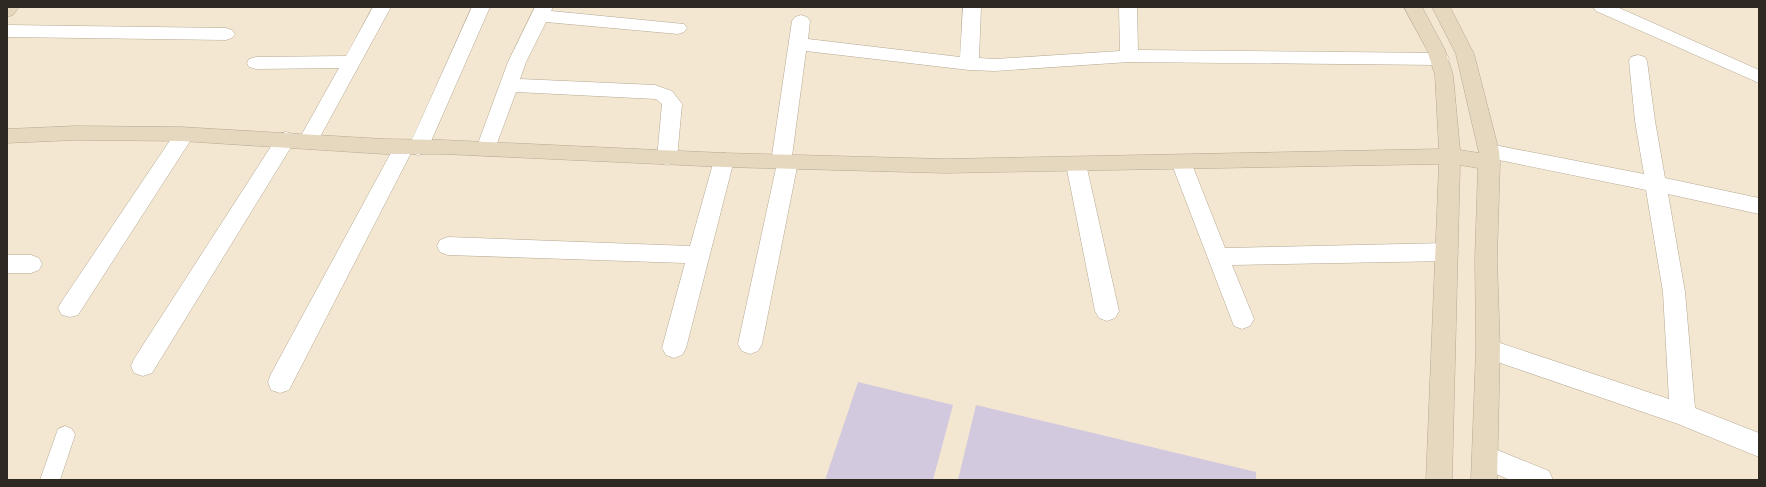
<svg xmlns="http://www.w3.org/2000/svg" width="1766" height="487" viewBox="0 0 1766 487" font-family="'Crimson Pro',serif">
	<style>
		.building { fill: #d3c9df }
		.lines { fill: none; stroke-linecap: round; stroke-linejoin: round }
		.lane-casing { stroke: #b5a994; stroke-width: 1 }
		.street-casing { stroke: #b5a994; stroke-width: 1 }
		.secondary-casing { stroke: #b5a994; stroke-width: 1 }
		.lane { fill: #fff; fill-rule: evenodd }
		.street { fill: #fff; fill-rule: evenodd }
		.secondary { fill: #e6d8be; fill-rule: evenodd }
	</style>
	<rect width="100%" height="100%" fill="#f4e7d1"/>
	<path class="building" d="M858,382L953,405L933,480H825Z
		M976,405L1256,472V480H958Z"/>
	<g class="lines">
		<g class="lane-casing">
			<path id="lane" d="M65,426L72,429L75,435L60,480H40L58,429Z"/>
		</g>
		<g class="street-casing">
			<path id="street" d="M373,7H391L315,146L308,148L301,146L298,141L339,68L256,69L249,67L247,63L249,59L256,57L346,56Z
				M472,7H490L428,148L425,153L418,155L411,153L289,390L280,393L271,390L268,382L271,374L393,149L396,144L403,142L410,144Z
				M535,7H553L551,11L684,24L687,28L684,32L678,34L546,22L526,62L520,79L655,85L672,91L682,104L677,158L674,163L667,165L660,163L657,158L662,104L656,99L516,92L493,154L486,156L479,154L476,149L508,62Z
				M963,7H981L979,58L995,59L1120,51L1119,7H1137L1138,50L1440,53L1447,55L1449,59L1447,63L1440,65L1129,62L995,71L969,70L806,51L792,156L795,157L798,162L762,344L758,351L750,354L742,351L738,344L776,168L774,167L771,162L792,21L795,17L801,15L807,17L810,21L808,39L960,57Z
				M1593,7H1617L1759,70V83L1596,11Z
				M7,25L226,28L232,30L235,34L232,38L226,40L7,37Z
				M1638,55L1645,57L1647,61L1655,121L1665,178L1759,198V214L1668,194L1685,292L1695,408L1759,433V457L1678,424L1480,356L1476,349L1480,342L1488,339L1669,399L1663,292L1646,190L1489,158L1482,156L1479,151L1482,146L1489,144L1644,174L1635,121L1629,61L1631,57Z
				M184,128L191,130L194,135L78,315L70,317L62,315L58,308L62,301L177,130Z
				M286,132L293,134L296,139L152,373L143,376L134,373L131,366L134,359L279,134Z
				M724,153L731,155L734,160L686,348L682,355L674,358L666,355L662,348L685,263L448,255L440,252L437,246L440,240L448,237L690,246L714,160L717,155Z
				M1181,155L1188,157L1191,162L1225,248L1447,243L1455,246L1458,252L1455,258L1447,261L1232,265L1254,319L1250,326L1242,329L1234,326L1171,162L1174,157Z
				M1076,157L1083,159L1086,164L1119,311L1115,318L1107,321L1099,318L1095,311L1066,164L1069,159Z
				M7,255H31L39,258L42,264L39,270L31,273H7Z
				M1485,445L1549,471L1553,480H1510L1476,465L1472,457L1476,449Z"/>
		</g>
		<g class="secondary-casing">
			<path id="secondary" d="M7,7H19L13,15L7,17Z
				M1404,7H1422L1445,50L1453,75L1460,150L1479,153L1456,54L1432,7H1450L1474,54L1499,151L1500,162L1497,258L1500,349L1497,480H1471L1476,349L1475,258L1478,168L1460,165L1452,480H1426L1439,164L945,173L724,167L443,154H384L181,141L76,140L7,143V129L76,126L181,127L384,139L443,140L724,153L945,159L1439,149L1435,75L1427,50Z"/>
		</g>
		<use href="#lane" class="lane"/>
		<use href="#street" class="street"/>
		<use href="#secondary" class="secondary"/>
	</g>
	<rect width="1766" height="487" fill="none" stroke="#2e2921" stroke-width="16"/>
</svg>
